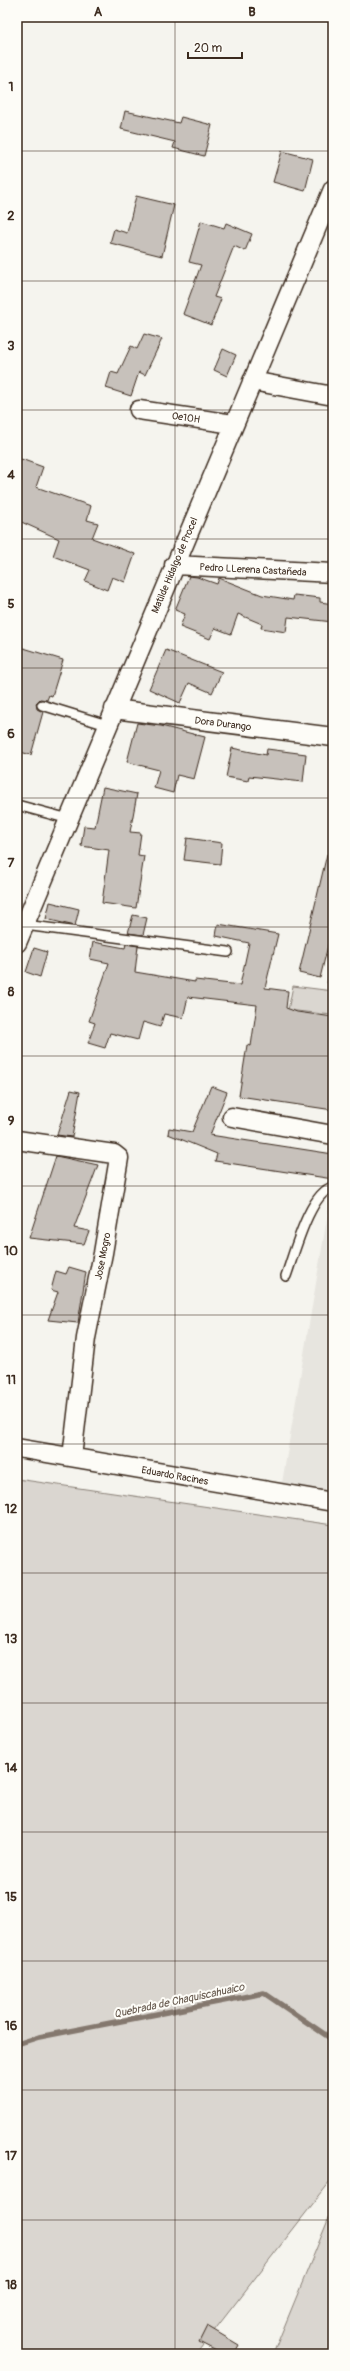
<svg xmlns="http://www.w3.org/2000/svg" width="350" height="2371" viewBox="0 0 350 2371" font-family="Pangolin,sans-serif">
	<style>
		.built { fill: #e7e5df }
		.green { fill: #dad6d0; stroke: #8a8077 }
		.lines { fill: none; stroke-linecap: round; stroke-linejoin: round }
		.stream { stroke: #84786e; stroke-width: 5.5 }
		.building { fill: #c7c1bb; stroke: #3b2a1e }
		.service-casing { stroke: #3b2a1e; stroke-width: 12 }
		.minor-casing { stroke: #3b2a1e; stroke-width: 21 }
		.service { stroke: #fdfcf7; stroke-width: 9 }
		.minor { stroke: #fdfcf7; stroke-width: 18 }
		.grid { fill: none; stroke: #3b2a1e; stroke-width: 1; stroke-opacity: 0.55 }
		.labels { text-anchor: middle; stroke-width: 4; stroke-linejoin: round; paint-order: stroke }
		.street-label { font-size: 10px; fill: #3b2a1e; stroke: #fdfcf7 }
		.water-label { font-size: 11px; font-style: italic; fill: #65584d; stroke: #fdfcf7 }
		.neatline { fill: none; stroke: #3b2a1e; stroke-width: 1.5 }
		.grid-label { font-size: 13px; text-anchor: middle; font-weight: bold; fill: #3b2a1e }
	</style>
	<rect width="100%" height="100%" fill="#f5f4ee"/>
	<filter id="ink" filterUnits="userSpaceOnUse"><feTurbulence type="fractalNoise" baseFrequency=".025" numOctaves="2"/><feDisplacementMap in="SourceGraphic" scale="8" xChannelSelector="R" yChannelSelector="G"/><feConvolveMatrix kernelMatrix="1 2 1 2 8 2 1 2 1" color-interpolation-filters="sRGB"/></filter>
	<g filter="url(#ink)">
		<path class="built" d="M331,1195H333V1492L282,1483Z"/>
		<path class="green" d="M333,957V983H327Z
			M293,986L333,991L332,1015L288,1010Z
			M17,1479L333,1525V2178L196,2354H17Z
			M333,2208V2354H273Z"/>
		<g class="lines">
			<path class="stream" d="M17,2044L39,2037L264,1993L333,2040"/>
		</g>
		<path class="building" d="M125,111L179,123L181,117L212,125L204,156L173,148L175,142L121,129Z
			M282,151L313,159L305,191L273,182Z
			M136,196L174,205L162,256L110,243L114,229L127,233Z
			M201,221L224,228L226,223L252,234L245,251L234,246L214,297L221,299L211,325L183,314L201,265L189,262Z
			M144,334L162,339L145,375L139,372L131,396L106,388L111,372L118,374L131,346L137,349Z
			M223,349L236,355L227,376L214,370Z
			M21,459L43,467L36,487L91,506L87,520L98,523L92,538L135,554L125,582L112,577L107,590L85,581L90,570L53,556L59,539L17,520V469Z
			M189,576L197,577L217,584L219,578L262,595L293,600L294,595L320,598V602L333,604V622L288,617L286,632L261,628L262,624L238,614L231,634L215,628L210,639L180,627L185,614L175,610Z
			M17,646L63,660L52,696L49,695L47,700L40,699L36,703L37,709L43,712L31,755L17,751Z
			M166,650L222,672L212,693L189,683L180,703L149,689Z
			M137,723L161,726L205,737L194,779L177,775L173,793L154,788L159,770L127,762Z
			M232,748L266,755L267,749L306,754L303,782L249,776L248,781L226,777Z
			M103,787L137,794L130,832L141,833L138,855L144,856L136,908L102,903L109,850L81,846L84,826L95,827Z
			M187,838L222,843L220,864L184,860Z
			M327,854H333V925L320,978L299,973Z
			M50,902L79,909L75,926L46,919Z
			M133,915L147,918L143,935L128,933Z
			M218,924L278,934L265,988L288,991L286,1008L297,1012L333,1017V1110L239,1096L247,1045L251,1046L257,1005L188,997L183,1018L164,1014L160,1027L143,1022L138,1040L110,1033L105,1048L88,1043L95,1023L89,1021L109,963L90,959L93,942L125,948L126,944L138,946L135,972L195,982V980L240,985L249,943L216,936Z
			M34,948L47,952L40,977L26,972Z
			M211,1086L227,1092L210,1135L333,1154V1179L215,1161L217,1154L168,1134L169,1128L192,1132Z
			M71,1090L80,1092L72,1137L57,1135Z
			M56,1156L98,1165L74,1228L89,1231L84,1244L29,1238Z
			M69,1267L86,1272L78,1323L48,1320L58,1292L51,1290L56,1271L66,1274Z
			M207,2326L239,2345L234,2354H222L199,2342Z"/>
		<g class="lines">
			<g class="service-casing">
				<path id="service" d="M42,705L107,725
					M17,805L69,819
					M25,925L228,952
					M286,1276C294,1254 310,1192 333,1187"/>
			</g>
			<g class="minor-casing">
				<path id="minor" d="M252,381L333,396
					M139,410L233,424
					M174,565L333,573
					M114,709L333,737
					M17,943L333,189
					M232,1117L333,1135
					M17,1140L114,1154L119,1158L103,1253L86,1338L72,1457
					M17,1448L333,1502"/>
			</g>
			<use href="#service" class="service"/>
			<use href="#minor" class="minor"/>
		</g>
	</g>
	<path class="grid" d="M175,17V2354M17,151H333M17,281H333M17,410H333M17,539H333M17,668H333M17,798H333M17,927H333M17,1056H333M17,1186H333M17,1315H333M17,1444H333M17,1573H333M17,1703H333M17,1832H333M17,1961H333M17,2090H333M17,2220H333"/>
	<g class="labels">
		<g class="street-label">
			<text transform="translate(186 417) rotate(8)" y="4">Oe10H</text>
			<text transform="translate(174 565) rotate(-67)" y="4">Matilde Hidalgo de Procel</text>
			<text transform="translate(253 569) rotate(3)" y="4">Pedro LLerena Castañeda</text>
			<text transform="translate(223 723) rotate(7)" y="4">Dora Durango</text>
			<text transform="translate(102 1256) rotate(-79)" y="4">Jose Mogro</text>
			<text transform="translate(175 1475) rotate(10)" y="4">Eduardo Racines</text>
		</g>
		<g class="water-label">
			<text transform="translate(179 2000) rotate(-12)" y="4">Quebrada de Chaquiscahuaico</text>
		</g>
	</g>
	<rect width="350" height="2371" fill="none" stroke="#fdfcf7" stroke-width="44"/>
	<path d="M188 52v6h54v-6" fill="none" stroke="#3b2a1e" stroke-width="2"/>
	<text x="194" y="52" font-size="12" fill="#3b2a1e" stroke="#fdfcf7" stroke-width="3" paint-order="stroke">20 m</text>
	<rect x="22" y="22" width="306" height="2327" class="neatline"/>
	<g class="grid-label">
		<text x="98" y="16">A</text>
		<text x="252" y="16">B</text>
		<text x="11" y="91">1</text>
		<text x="11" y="220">2</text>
		<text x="11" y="350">3</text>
		<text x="11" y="479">4</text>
		<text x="11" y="608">5</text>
		<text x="11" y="738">6</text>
		<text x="11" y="867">7</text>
		<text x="11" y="996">8</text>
		<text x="11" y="1125">9</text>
		<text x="11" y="1255">10</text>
		<text x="11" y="1384">11</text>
		<text x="11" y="1513">12</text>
		<text x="11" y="1643">13</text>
		<text x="11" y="1772">14</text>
		<text x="11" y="1901">15</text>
		<text x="11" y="2030">16</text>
		<text x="11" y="2160">17</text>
		<text x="11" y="2289">18</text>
	</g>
</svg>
